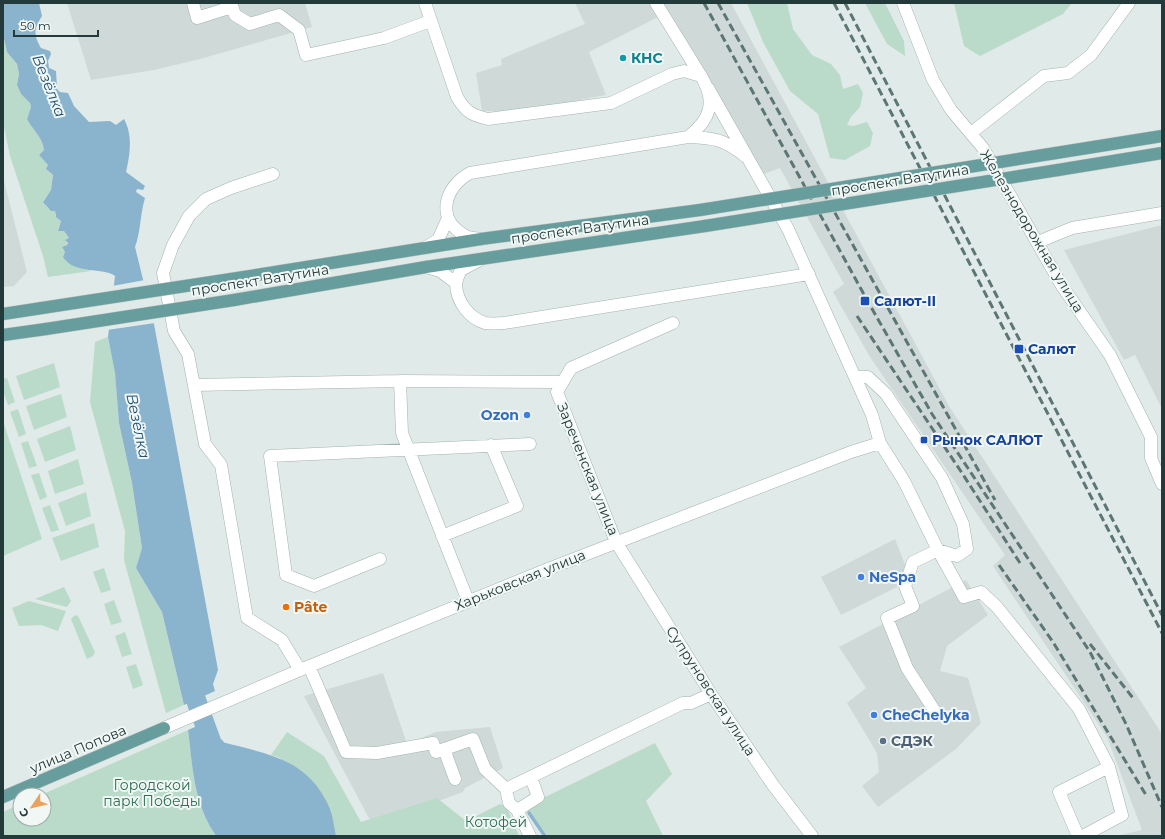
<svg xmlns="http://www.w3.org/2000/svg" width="1165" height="839" viewBox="0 0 1165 839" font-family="Montserrat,sans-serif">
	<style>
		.built { fill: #cfdad8 }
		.green { fill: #badbca }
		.water { fill: #8ab3cd }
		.pier { fill: #e0eae8 }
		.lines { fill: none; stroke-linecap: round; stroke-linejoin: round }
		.stream { stroke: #8ab3cd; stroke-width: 3.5 }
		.river { stroke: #8ab3cd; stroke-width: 20 }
		.minor-casing { stroke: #a3b2b0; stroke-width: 13 }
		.major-casing { stroke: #bdc4c4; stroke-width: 13 }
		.minor { stroke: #fff; stroke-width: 12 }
		.major { stroke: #679e9d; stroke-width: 12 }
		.rail { stroke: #5c7675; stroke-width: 3; stroke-dasharray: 8 4; stroke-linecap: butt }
		.major-bridge-casing { stroke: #bdc4c4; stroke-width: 13; stroke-linecap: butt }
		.major-bridge { stroke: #679e9d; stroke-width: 12 }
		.culture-dot { fill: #0f9aa8; stroke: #f1f7f5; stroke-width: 1.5 }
		.transit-dot { fill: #1a4fb4; stroke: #f1f7f5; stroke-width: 1.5 }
		.shop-dot { fill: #3f7fe0; stroke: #f1f7f5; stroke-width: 1.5 }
		.food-dot { fill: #e8710a; stroke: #f1f7f5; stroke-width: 1.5 }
		.service-dot { fill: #5c6f8a; stroke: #f1f7f5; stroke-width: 1.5 }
		.labels { text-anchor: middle; stroke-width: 4; stroke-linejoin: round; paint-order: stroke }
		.culture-label { font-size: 14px; font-weight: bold; fill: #0d838f; stroke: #f1f7f5; text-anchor: start }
		.street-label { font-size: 14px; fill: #223a39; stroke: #f1f7f5 }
		.transit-label { font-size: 14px; font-weight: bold; fill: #164399; stroke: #f1f7f5; text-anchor: start }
		.shop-label { font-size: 14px; font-weight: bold; fill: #366cbe; stroke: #f1f7f5; text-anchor: start }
		.food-label { font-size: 14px; font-weight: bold; fill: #c56008; stroke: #f1f7f5; text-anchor: start }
		.service-label { font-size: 14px; font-weight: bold; fill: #4e5e75; stroke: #f1f7f5; text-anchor: start }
		.park-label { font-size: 14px; fill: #2e6f56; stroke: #f1f7f5 }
		.water-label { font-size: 15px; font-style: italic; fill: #1f5173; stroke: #f1f7f5 }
	</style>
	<rect width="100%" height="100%" fill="#e0eae8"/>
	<path class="built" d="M67,3H305L312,27L200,59L154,70L91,80Z
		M575,3H731L949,406L1162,734V836H1116L1142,830L1107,737L993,566L1005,555L870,357L833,292L844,284L780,168L764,174L668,12L589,52L606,95L522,111H482L476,73L502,65L501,59L585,24Z
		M3,177L27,272L14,286L3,287Z
		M1162,225V409L1135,355L1124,360L1064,250Z
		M895,539L911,580L841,615L821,577Z
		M966,580L988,615L947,646L940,671L968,678L981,723L956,749L878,807L862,786L879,772L877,753L847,703L866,688L839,647Z
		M383,673L407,744L436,732L490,727L503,768L465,788L463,792L409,812L371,822L304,696Z"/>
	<path class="green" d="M747,3H787L793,29L812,55L831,64L840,75L843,89L858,84L863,93L860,107L851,117L847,125L853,126L867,122L873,133L870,146L845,160L830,158L818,114L790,91L763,42Z
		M865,3H885L904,41L905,56L887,44Z
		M954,3H1072L1063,14L980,56L964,46Z
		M3,34L7,52L17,64L19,74L17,85L21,94L30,103L31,107L27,119C32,129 43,138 44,150L39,155L48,165V171L53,175L51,190L43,201L49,209L55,211V216L61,221L58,229L64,231L69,238L66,240L67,245L62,247L65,252L63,257L72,265L91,271L48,277L43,256L10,156L3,122Z
		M108,337L115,373L119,423L132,483L142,548L136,568L162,612L184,705L166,713L124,560L125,531L90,402L95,342Z
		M54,363L60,387L24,400L16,376Z
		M7,378L15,402L8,405L3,391V379Z
		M61,394L67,417L34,430L26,406Z
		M18,409L26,434L19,437L10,412Z
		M3,421L42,539L3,556Z
		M70,426L76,450L45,462L37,439Z
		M28,441L37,466L29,468L21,443Z
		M78,459L84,484L55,494L48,471Z
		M39,473L47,497L40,500L31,475Z
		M86,492L91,516L66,526L58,503Z
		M50,505L59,530L51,532L42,508Z
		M94,523L99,547L61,561L52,538Z
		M104,568L111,590L101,593L93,572Z
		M64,587L71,601L67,607L35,599Z
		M114,600L122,622L111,625L104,604Z
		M29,601L66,611L58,631L41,625L19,626L12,608Z
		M75,615L78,616L95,652L93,656L87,659L71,619Z
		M125,632L132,654L122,657L115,636Z
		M136,664L143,685L133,689L126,667Z
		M188,730C193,769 193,802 216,836H3V812L20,804V819H44V795H41Z
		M287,732L324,756L361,822L437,798L466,821L500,804L506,806L519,836H336L330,809L280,758L271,755Z
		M655,743L672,774L646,801L663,836H548L525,807Z"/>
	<path class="water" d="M3,3H39L42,16C34,29 33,34 41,48L50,51L51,54L48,61L49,68L56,71L57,89L60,92L68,93L74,106L89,122L110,121L116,125L124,119C133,135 130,155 126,172L145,186L143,190L137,189L136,192L145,198C140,214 141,231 135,247L154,324L218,670L213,684L215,691L184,705L162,612L136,568L142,548L132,483L119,423L115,373L108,337L115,276C104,267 74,275 63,257L65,252L62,247L67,245L68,243L65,240L69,238L64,231H58L61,221L56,217L55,211H51L43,202L51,190L53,175L46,169L48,165L39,155L44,150C43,138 32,129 27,119L31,107L30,103L21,94L17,85L19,74L17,64L7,52L3,34Z
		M209,721L215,734L222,742C268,754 309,759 330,809C333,817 334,827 336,836H216C193,802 193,769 188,730Z"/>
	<path class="pier" d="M145,280L155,323L107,330L112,286Z"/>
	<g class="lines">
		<path class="stream" d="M529,813L545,836"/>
		<path class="river" d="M190,673L196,700L212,744L216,748"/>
		<g class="minor-casing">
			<path id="minor" d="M193,3L197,18L232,7
				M231,3L235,15L250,24L279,15L299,30L306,55L384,38L430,21
				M425,3L457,97C466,112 471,115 488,119L611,103L672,74L684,71L701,76C717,102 710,120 688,137
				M656,3L701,76
				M903,3L933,80L951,110L983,148L1062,286L1110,355L1151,437V458L1162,484
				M708,88L788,229L872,415L880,443L904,481L938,550L964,597L981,592L997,607L1079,709L1109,767L1122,815L1083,836
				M971,133L1044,76L1068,73L1091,55L1129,3
				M273,174L231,188L206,199L189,216L173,245L163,273L174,331L188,354L205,444L221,465L247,618L282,640L300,670
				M481,239C476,238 470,238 466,236C435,220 444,187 470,173L688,137C714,138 724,139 745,156
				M1038,242L1072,228L1162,213
				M426,247L438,240L448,218
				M478,261L461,270C459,274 456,280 456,285C457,302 469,318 485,323C491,324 499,323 504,323L809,274
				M426,267L440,271L456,283
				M673,323L571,368L557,392L616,542L711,694L773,785L812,836
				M855,377H868L886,394L942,478L963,524L967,549L957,556L938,550L913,562L905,586L913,606L887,618L907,668L936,713
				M400,381L402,433L468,601
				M194,385L400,381L563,382
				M442,536L517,506L491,445
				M380,559L314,586L286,575L270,456L530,444
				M309,666L346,752L377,753L433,743L436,752L473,739L485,769L506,789
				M164,728L300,670L548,569L851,452L880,443
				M444,749L455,779
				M518,812L519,809L538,797L533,783
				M530,836L517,810L509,803L506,789L683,703H691L711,694
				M1078,836L1059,792L1109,767"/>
		</g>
		<g class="major-casing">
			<path id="major" d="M1056,153L1162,136
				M1058,170L1162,153
				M231,279L481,239L700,210
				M234,300L426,267L705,226
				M3,314L42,308
				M3,335L46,329
				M3,797L164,728"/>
		</g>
		<use href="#minor" class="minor"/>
		<use href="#major" class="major"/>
		<path class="rail" d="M704,3L867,300L932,414L1090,652L1126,724L1162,807
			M718,3L995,500
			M834,3L1162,633
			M845,3L1162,615
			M857,316L962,473L1020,563
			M999,565L1053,642L1146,795
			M1090,644L1133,698"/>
		<g class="major-bridge-casing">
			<path id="major-bridge" d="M700,210L1056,153
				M705,226L1058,170
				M42,308L231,279
				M46,329L234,300"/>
		</g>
		<use href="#major-bridge" class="major-bridge"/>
	</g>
	<circle class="culture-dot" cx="623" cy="58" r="4"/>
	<g class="transit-dot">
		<rect x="860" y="296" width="10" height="10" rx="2"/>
		<rect x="1014" y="344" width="10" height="10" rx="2"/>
		<rect x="920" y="436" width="8" height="8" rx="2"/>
	</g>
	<g class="shop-dot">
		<circle cx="527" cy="415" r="4"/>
		<circle cx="861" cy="577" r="4"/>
		<circle cx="874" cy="715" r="4"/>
	</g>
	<circle class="food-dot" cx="286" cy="607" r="4"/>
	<circle class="service-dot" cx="883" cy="741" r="4"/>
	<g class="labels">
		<g class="culture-label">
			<text x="631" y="63">КНС</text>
		</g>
		<g class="street-label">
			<text transform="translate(900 180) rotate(-9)" y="5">проспект Ватутина</text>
			<text transform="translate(580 229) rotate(-8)" y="5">проспект Ватутина</text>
			<text transform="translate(1032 231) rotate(59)" y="5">Железнодорожная улица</text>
			<text transform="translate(260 280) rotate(-9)" y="5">проспект Ватутина</text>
			<text transform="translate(588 469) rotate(68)" y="5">Зареченская улица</text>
			<text transform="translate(520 580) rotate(-22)" y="5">Харьковская улица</text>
			<text transform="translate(711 691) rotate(57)" y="5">Супруновская улица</text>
			<text transform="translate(78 749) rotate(-23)" y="5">улица Попова</text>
		</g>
		<g class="transit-label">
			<text x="874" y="306">Салют-II</text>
			<text x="1028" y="354">Салют</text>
			<text x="932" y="445">Рынок САЛЮТ</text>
		</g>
		<g class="shop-label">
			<text x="519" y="420" text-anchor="end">Ozon</text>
			<text x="869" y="582">NeSpa</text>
			<text x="882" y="720">CheChelyka</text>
		</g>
		<g class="food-label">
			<text x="294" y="612">Pâte</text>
		</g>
		<g class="service-label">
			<text x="891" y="746">СДЭК</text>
		</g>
		<g class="park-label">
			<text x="152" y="790">Городской<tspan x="152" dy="16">парк Победы</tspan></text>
			<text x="496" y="827">Котофей</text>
		</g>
		<g class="water-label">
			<text transform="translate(49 86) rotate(68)" y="5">Везёлка</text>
			<text transform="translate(138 426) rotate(78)" y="5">Везёлка</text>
		</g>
	</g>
	<rect width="1165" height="839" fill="none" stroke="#223a39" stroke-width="8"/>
	<g transform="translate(32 807) rotate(235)"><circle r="19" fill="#f1f7f5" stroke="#9eabaa"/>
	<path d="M0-3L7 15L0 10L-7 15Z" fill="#eca15d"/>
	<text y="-6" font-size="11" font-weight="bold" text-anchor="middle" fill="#223a39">С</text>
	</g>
	<path d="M14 30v6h84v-6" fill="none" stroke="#223a39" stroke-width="2"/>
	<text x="20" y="30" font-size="12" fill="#223a39" stroke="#f1f7f5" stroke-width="3" paint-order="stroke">50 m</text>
</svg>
